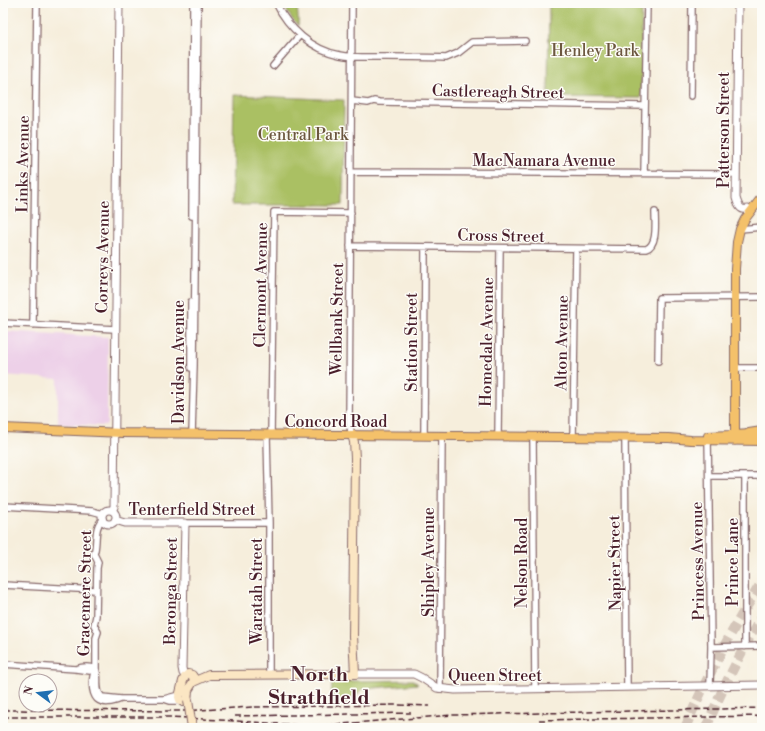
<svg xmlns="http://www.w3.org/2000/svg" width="765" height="731" viewBox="0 0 765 731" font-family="'Libre Bodoni',serif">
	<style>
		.built { fill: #edd0e8 }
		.green { fill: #aac064; stroke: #7a7048 }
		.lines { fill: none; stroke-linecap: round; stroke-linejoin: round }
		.motorway-tunnel { stroke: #d4c5b9; stroke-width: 10; stroke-dasharray: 10 5; stroke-linecap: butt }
		.minor-casing { stroke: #866769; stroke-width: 8 }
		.tertiary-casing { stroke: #866769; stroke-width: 9 }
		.secondary-casing { stroke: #866769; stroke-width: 10 }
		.primary-casing { stroke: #866769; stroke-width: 10 }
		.motorway-casing { stroke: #866769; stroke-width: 12 }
		.minor { stroke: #fff; stroke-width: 5.5 }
		.tertiary { stroke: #fff; stroke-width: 7 }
		.secondary { stroke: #fbe6c3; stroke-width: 8 }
		.primary { stroke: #f4c16a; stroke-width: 8 }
		.motorway { stroke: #f4c16a; stroke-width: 10 }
		.rail { stroke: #4a1f2b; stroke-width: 1.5; stroke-dasharray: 6 3; stroke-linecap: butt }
		.secondary-bridge-casing { stroke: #866769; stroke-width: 10; stroke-linecap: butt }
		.secondary-bridge { stroke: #fbe6c3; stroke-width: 8 }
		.labels { text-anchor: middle; stroke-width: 3; stroke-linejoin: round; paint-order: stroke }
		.park-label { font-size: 16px; fill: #6c573f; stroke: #fdfcf7 }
		.street-label { font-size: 16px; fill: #4a1f2b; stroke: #fdfcf7 }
		.district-label { font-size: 20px; font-weight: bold; fill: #4a1f2b; stroke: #fdfcf7 }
	</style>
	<rect width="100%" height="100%" fill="#fdfcf7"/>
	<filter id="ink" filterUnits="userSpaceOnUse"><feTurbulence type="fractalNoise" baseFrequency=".025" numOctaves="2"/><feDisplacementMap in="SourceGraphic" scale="8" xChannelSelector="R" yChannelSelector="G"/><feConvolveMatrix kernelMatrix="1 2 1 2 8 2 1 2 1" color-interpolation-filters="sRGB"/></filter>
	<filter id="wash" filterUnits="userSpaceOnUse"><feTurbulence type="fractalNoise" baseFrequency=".012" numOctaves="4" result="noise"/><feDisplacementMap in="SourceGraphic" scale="16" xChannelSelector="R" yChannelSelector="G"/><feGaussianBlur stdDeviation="0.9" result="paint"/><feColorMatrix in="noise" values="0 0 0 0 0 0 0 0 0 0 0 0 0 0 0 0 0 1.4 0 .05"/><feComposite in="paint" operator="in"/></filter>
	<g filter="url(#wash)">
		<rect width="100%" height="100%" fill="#f6eedc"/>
		<path class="built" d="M3,331L108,337L107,424L105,426L58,424V379L3,375Z"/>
		<path class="green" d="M282,3H297C297,11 299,18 298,26L292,19Z
			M549,3H642L641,98L548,97Z
			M234,95L344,100L343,205H232Z
			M332,680L354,681L413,680L418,684L363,689L351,699L346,701V703H331Z"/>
	</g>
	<g filter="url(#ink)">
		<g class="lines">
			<path class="motorway-tunnel" d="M685,728C708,675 731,630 762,582
				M706,728C722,689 741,652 762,616"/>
			<g class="minor-casing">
				<path id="minor" d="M276,3C288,28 312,50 340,55C355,58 371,57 386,57C406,57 426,57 446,58L458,53L472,42L525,41
					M273,66L300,35
					M691,96L692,3
					M352,101L368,103L374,101L379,102L645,106
					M351,172L736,174
					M644,173L647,3
					M192,216L193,3
					M740,229L762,227
					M350,246L646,249C658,245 655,223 655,212
					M3,323L115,329
					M33,325L37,3
					M658,361L659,298L762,297
					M191,368V302
					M734,368H762
					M192,434L194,365L198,3
					M267,435L269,523V675
					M271,435L274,212L351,213
					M352,435L349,423L352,3
					M424,436L425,247
					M498,437L500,248
					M533,437L535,689
					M573,437L576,249
					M625,438L627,687
					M708,438L711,647L710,686
					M709,476H762
					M745,476V647
					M3,506L92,511L103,514
					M185,523H269
					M3,585L96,590
					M711,647L762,646
					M3,664L76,669L90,671L96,669
					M76,669C84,666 89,666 96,669C100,678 94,690 102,697L121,699H164L179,695
					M96,669V638L98,632L94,625L96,616L97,568L98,562L94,554C98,543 93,527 103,519
					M96,669C91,677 91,692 97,699C104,705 113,702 121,699
					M440,689L442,436
					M164,699L170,701H181"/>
			</g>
			<g class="tertiary-casing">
				<path id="tertiary" d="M738,3L736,198C738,205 740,211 748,209
					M102 517a7 7 0 1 1 14 0a7 7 0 1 1-14 0Z
					M112,510L114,507L119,3
					M115,520L125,523H185L182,668L183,673L185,676
					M355,674H414L422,678L437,688L455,690L762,685"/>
			</g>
			<g class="secondary-casing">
				<path id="secondary" d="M352,435L354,442L355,458L353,638
					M193,682L194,678L192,675L188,674L185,677L183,681L179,697L180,700L183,702H187L188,690L193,682L209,675L355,674L353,635"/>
			</g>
			<g class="primary-casing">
				<path id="primary" d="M3,428L123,433L669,438L691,440L762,441
					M708,436L754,434
					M735,441V269L737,242L740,229L745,219L762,197"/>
			</g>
			<g class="motorway-casing">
				<path id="motorway" d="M749,434L762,432"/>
			</g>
			<use href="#minor" class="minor"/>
			<use href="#tertiary" class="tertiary"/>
			<use href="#secondary" class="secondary"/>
			<use href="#primary" class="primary"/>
			<use href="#motorway" class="motorway"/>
			<path class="rail" d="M3,710L181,711L253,707L396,705L430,706
				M235,716L411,713
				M3,717H171L299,725H328L453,715L762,708
				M539,720L762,716"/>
			<g class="secondary-bridge-casing">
				<path id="secondary-bridge" d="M188,700L192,728"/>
			</g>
			<use href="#secondary-bridge" class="secondary-bridge"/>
		</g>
	</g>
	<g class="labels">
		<g class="park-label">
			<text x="595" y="56">Henley Park</text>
			<text x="303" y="140">Central Park</text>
		</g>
		<g class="street-label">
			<text transform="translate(498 91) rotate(1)" y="6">Castlereagh Street</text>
			<text transform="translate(723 130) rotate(-90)" y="6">Patterson Street</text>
			<text x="544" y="166">MacNamara Avenue</text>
			<text transform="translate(22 164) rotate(-89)" y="6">Links Avenue</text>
			<text transform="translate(501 235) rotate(1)" y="6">Cross Street</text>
			<text transform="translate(102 257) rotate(-89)" y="6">Correys Avenue</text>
			<text transform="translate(260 285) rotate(-89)" y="6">Clermont Avenue</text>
			<text transform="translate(336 319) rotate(-89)" y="6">Wellbank Street</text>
			<text transform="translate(411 342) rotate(-90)" y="6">Station Street</text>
			<text transform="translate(486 342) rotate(-89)" y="6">Homedale Avenue</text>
			<text transform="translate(561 343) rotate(-89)" y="6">Alton Avenue</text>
			<text transform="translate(178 362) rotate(-90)" y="6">Davidson Avenue</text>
			<text x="336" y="427">Concord Road</text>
			<text x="192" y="515">Tenterfield Street</text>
			<text transform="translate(697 561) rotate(-91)" y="6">Princess Avenue</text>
			<text transform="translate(428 562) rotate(-90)" y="6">Shipley Avenue</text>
			<text transform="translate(732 562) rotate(-90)" y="6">Prince Lane</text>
			<text transform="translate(521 563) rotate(-90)" y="6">Nelson Road</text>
			<text transform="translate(614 563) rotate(-91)" y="6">Napier Street</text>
			<text transform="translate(170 591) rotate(-89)" y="6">Beronga Street</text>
			<text transform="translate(256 591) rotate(-90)" y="6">Waratah Street</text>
			<text transform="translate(84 593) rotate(-89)" y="6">Gracemere Street</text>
			<text x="495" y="681">Queen Street</text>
		</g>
		<g class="district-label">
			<text x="319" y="681">North<tspan x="319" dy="23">Strathfield</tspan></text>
		</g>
	</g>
	<rect width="765" height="731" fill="none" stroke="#fdfcf7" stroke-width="16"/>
	<g transform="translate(38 693) rotate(285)"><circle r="19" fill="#fdfcf7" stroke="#b5a4a5"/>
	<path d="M0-3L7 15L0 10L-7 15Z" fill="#1f6fb2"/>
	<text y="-6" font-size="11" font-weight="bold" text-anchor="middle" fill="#4a1f2b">N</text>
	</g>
</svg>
